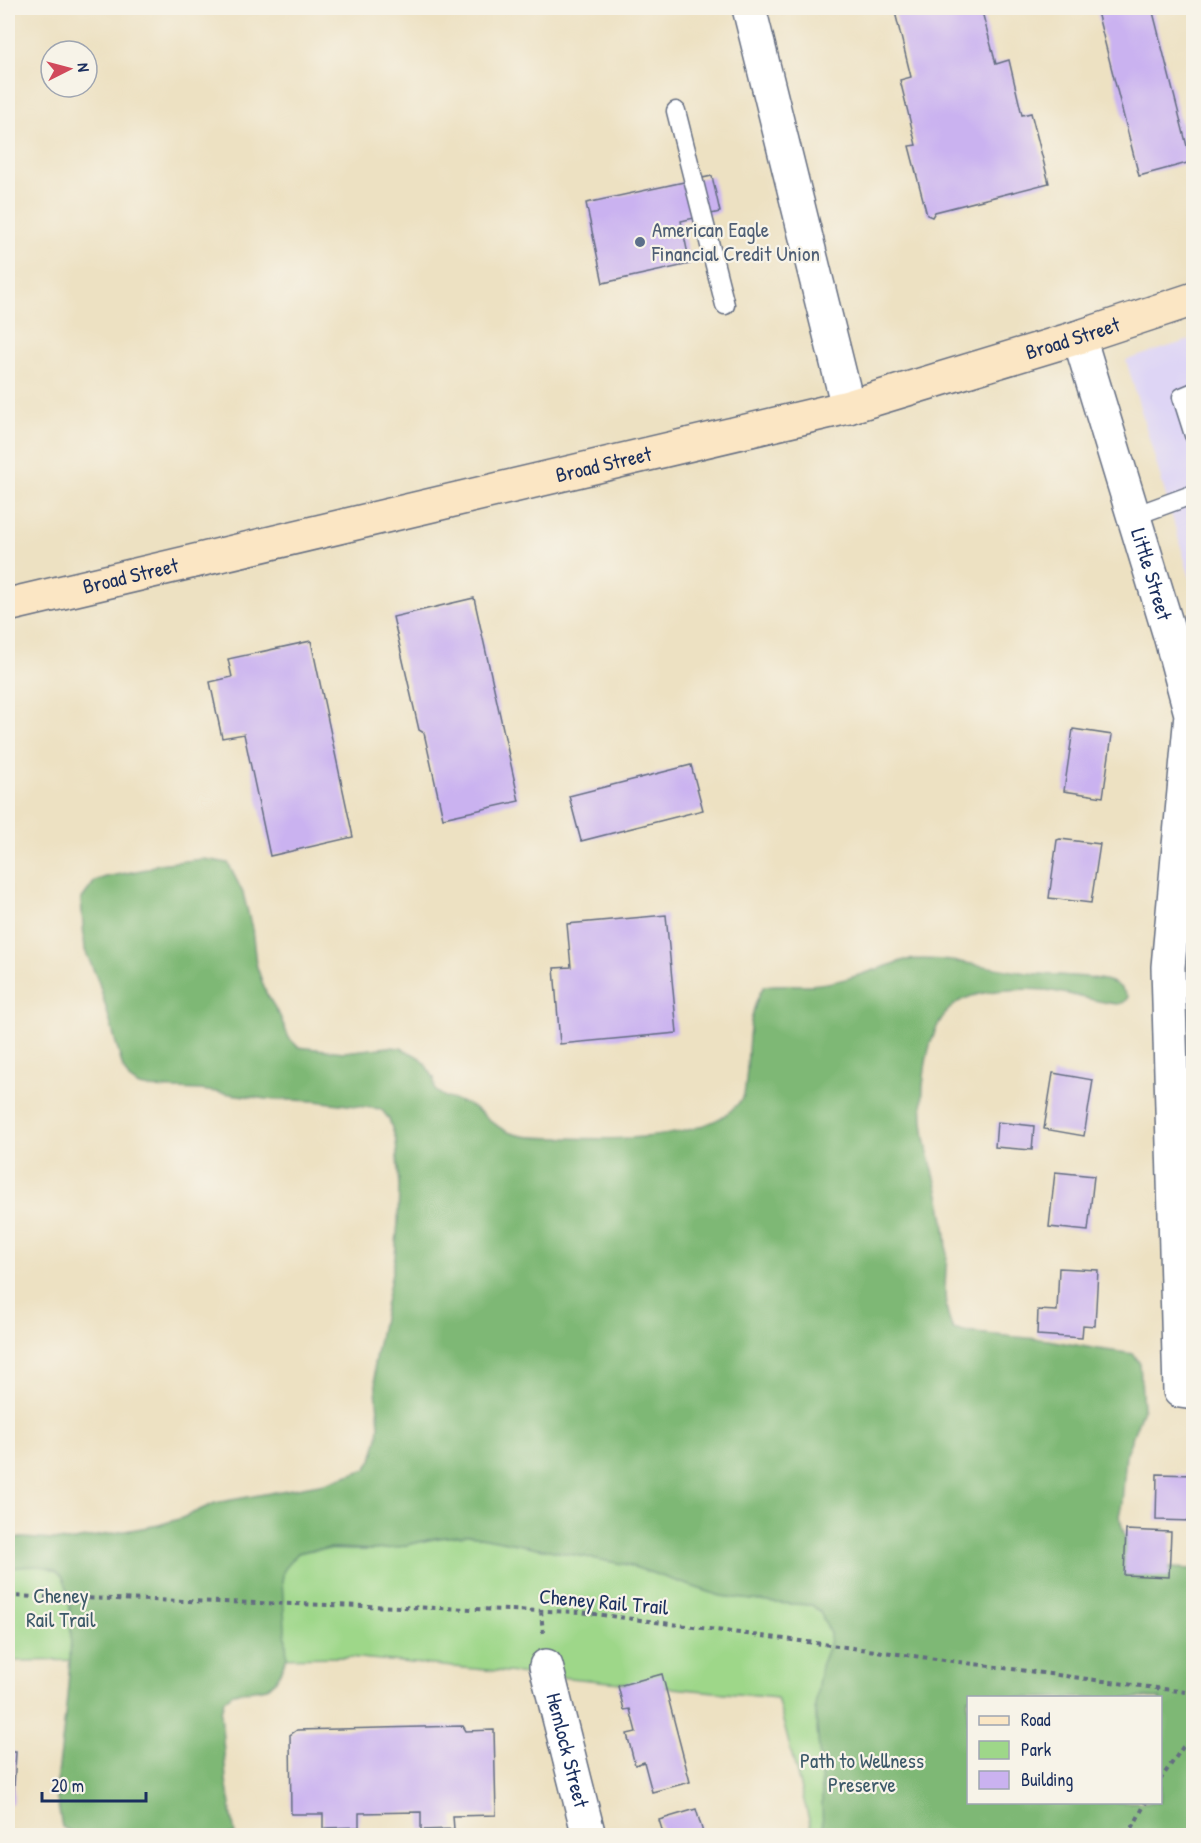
<svg xmlns="http://www.w3.org/2000/svg" width="1201" height="1843" viewBox="0 0 1201 1843" font-family="'Patrick Hand',sans-serif">
	<style>
		.built { fill: #ded5f5 }
		.green { fill: #9ed789; stroke: #5c8374; stroke-width: 1.5; fill-rule: evenodd }
		.forest { fill: #7eb875; stroke: #4c746a; stroke-width: 1.5; fill-rule: evenodd }
		.building { fill: #cab2f0 }
		.lines { fill: none; stroke-linecap: round; stroke-linejoin: round }
		.service-casing { stroke: #646d81; stroke-width: 21 }
		.minor-casing { stroke: #646d81; stroke-width: 36 }
		.secondary-casing { stroke: #646d81; stroke-width: 36 }
		.path { stroke: #646d81; stroke-width: 4; stroke-dasharray: 4.5 4.5; stroke-linecap: butt }
		.service { stroke: #fff; stroke-width: 18 }
		.minor { stroke: #fff; stroke-width: 33 }
		.secondary { stroke: #fbe6c4; stroke-width: 33 }
		.service-dot { fill: #5c6f8a; stroke: #f7f3e8; stroke-width: 2 }
		.labels { text-anchor: middle; stroke-width: 4.5; stroke-linejoin: round; paint-order: stroke }
		.service-label { font-size: 21px; fill: #4e5e75; stroke: #f7f3e8; text-anchor: start }
		.street-label { font-size: 21px; fill: #1b2f5e; stroke: #f7f3e8 }
		.park-label { font-size: 21px; fill: #3c5969; stroke: #f7f3e8 }
	</style>
	<rect width="100%" height="100%" fill="#f7f3e8"/>
	<filter id="ink" filterUnits="userSpaceOnUse"><feTurbulence type="fractalNoise" baseFrequency=".0167" numOctaves="2"/><feDisplacementMap in="SourceGraphic" scale="12" xChannelSelector="R" yChannelSelector="G"/><feConvolveMatrix kernelMatrix="1 2 1 2 8 2 1 2 1" color-interpolation-filters="sRGB"/></filter>
	<filter id="wash" filterUnits="userSpaceOnUse"><feTurbulence type="fractalNoise" baseFrequency=".008" numOctaves="4" result="noise"/><feDisplacementMap in="SourceGraphic" scale="24" xChannelSelector="R" yChannelSelector="G"/><feGaussianBlur stdDeviation="1.35" result="paint"/><feColorMatrix in="noise" values="0 0 0 0 0 0 0 0 0 0 0 0 0 0 0 0 0 1.4 0 .05"/><feComposite in="paint" operator="in"/></filter>
	<g filter="url(#wash)">
		<rect width="100%" height="100%" fill="#ede1c2"/>
		<path class="built" d="M1193,339V588L1126,360Z"/>
		<path class="green" d="M470,1535L628,1565L721,1596L776,1603L812,1605L820,1612L1193,1662V1835H813L777,1698L349,1657L8,1661V1556L298,1553C324,1546 347,1552 373,1550C406,1548 436,1535 470,1535ZM968,1698H1160V1802H968Z"/>
		<path class="forest" d="M204,859L228,863L243,893L246,905L252,928L256,964L266,993L280,1016L289,1038L298,1047L344,1052L389,1047L401,1048L421,1058L434,1078L435,1090C447,1100 451,1098 464,1103C483,1109 494,1129 514,1134C529,1139 548,1137 564,1138C610,1140 719,1142 744,1095C751,1057 743,1020 764,986C780,984 795,985 810,985C842,983 874,970 905,960C947,956 987,968 1028,973C1055,976 1085,974 1111,982C1119,984 1123,991 1128,997L1124,1002L1118,1004C1093,1002 1071,993 1046,990C1021,988 974,989 954,1005C922,1030 919,1101 925,1138C929,1160 937,1182 941,1204C944,1220 947,1237 947,1254C946,1279 941,1305 953,1329L964,1332L1048,1340L1098,1349L1134,1354L1140,1364L1143,1409L1126,1454L1122,1503L1119,1516L1126,1540L1150,1567L1193,1569V1835H823L821,1772L815,1706L821,1666L829,1645L830,1634L820,1612L812,1605L776,1603L721,1596L628,1565L470,1535L435,1538L395,1548L372,1550L335,1548L310,1550L298,1553L284,1570L282,1581L287,1657L282,1668L276,1680L267,1688L233,1693L224,1700L221,1712L226,1780L235,1835H77L62,1827L56,1794L57,1783C61,1747 84,1597 60,1574C48,1562 24,1567 8,1568V1537L69,1541L159,1525L182,1518L215,1503L325,1483L366,1469L372,1460L378,1437L379,1425L374,1364L395,1257L398,1222L399,1187L396,1140L389,1119L381,1109L315,1101L267,1099L201,1090L151,1088L139,1086L129,1079L123,1068L99,983L85,950L81,900L95,881L106,877L147,869L158,864ZM968,1698H1160V1802H968Z"/>
		<g id="blocks">
			<path class="building" d="M894,8H981L996,64L1009,60L1022,115L1031,113L1049,183L935,212L932,217L927,215L909,146L916,145L900,80L911,77Z
				M1096,8H1152L1191,162L1139,176Z
				M712,176L720,212L681,221L690,264L603,283L586,203Z
				M474,598L519,801L443,818L424,733L419,730L393,617Z
				M311,641L353,837L270,856L244,734L222,738L210,682L232,677L228,659Z
				M1073,729L1112,735L1103,797L1064,791Z
				M691,765L703,810L581,841L569,796Z
				M1060,839L1100,844L1091,903L1049,898L1057,840Z
				M666,915L677,1033L560,1044L554,968L571,967L567,924Z
				M1053,1073L1093,1080L1084,1136L1044,1129Z
				M997,1122L1034,1126L1032,1150L995,1147Z
				M1055,1172L1094,1176L1088,1231L1049,1227Z
				M1059,1268L1098,1270L1095,1326L1083,1325L1082,1338L1037,1335L1038,1310L1057,1311Z
				M1157,1474L1194,1475V1521L1156,1520Z
				M1126,1530L1171,1532L1169,1577L1124,1575Z
				M662,1674L690,1782L652,1792L644,1762L635,1765L627,1734L636,1732L630,1709L624,1710L618,1686Z
				M463,1726L466,1731L494,1730L496,1815L453,1816L454,1829L421,1830V1812L359,1813V1827L323,1828V1814H291L290,1735L297,1730Z
				M8,1752H16L13,1804L8,1803Z
				M696,1809L704,1836H664L659,1820Z"/>
		</g>
	</g>
	<g filter="url(#ink)">
		<use href="#blocks" fill-opacity="0" stroke="#646d81" stroke-width="1.5"/>
		<g class="lines">
			<g class="service-casing">
				<path id="service" d="M676,111L725,305
					M1194,392L1182,397L1194,435
					M1134,516L1194,494"/>
			</g>
			<g class="minor-casing">
				<g id="minor">
					<path d="M749,8L848,407"/>
					<path id="s1" d="M1079,337L1171,639L1191,714L1168,967L1180,1391L1194,1393"/>
					<path id="s2" d="M546,1666L589,1836"/>
				</g>
			</g>
			<g class="secondary-casing">
				<g id="secondary">
					<path id="s3" d="M8,605L848,407L1079,337L1194,299"/>
				</g>
			</g>
			<path class="path" d="M8,1596L580,1612L1194,1693
				M541,1611L543,1633
				M1160,1780L1183,1747L1194,1737
				M1128,1836L1146,1802"/>
			<use href="#service" class="service"/>
			<use href="#minor" class="minor"/>
			<use href="#secondary" class="secondary"/>
		</g>
	</g>
	<circle class="service-dot" cx="640" cy="242" r="6"/>
	<g class="labels">
		<g class="service-label">
			<text x="652" y="237">American Eagle<tspan x="652" dy="24">Financial Credit Union</tspan></text>
		</g>
		<g class="street-label">
			<text dy="7" stroke="none"><textPath href="#s3" startOffset="1098">Broad Street</textPath></text>
			<text dy="7" stroke="none"><textPath href="#s3" startOffset="612">Broad Street</textPath></text>
			<text dy="7" stroke="none"><textPath href="#s1" startOffset="248">Little Street</textPath></text>
			<text dy="7" stroke="none"><textPath href="#s3" startOffset="126">Broad Street</textPath></text>
			<text transform="translate(604 1602) rotate(5)" y="7">Cheney Rail Trail</text>
			<text dy="7" stroke="none"><textPath href="#s2" startOffset="87">Hemlock Street</textPath></text>
		</g>
		<g class="park-label">
			<text x="61" y="1603">Cheney<tspan x="61" dy="24">Rail Trail</tspan></text>
			<text x="862" y="1768">Path to Wellness<tspan x="862" dy="24">Preserve</tspan></text>
		</g>
	</g>
	<rect width="1201" height="1843" fill="none" stroke="#f7f3e8" stroke-width="30"/>
	<rect x="967" y="1696" width="195" height="108" fill="#f7f3e8" stroke="#9fa5b1" stroke-width="1.5"/>
	<rect x="979" y="1716" width="30" height="9" fill="#fbe6c4" stroke="#9fa5b1" stroke-width="1.5"/>
	<text x="1021" y="1726" font-size="18" fill="#1b2f5e">Road</text>
	<rect x="979" y="1741" width="30" height="18" fill="#9ed789" stroke="#9fa5b1" stroke-width="1.5"/>
	<text x="1021" y="1756" font-size="18" fill="#1b2f5e">Park</text>
	<rect x="979" y="1771" width="30" height="18" fill="#cab2f0" stroke="#9fa5b1" stroke-width="1.5"/>
	<text x="1021" y="1786" font-size="18" fill="#1b2f5e">Building</text>
	<g transform="translate(69 69) rotate(84)"><circle r="28" fill="#f7f3e8" stroke="#9fa5b1" stroke-width="1.5"/>
	<path d="M0-4.5L10 22L0 15L-10 22Z" fill="#d1495b"/>
	<text y="-9" font-size="16" font-weight="bold" text-anchor="middle" fill="#1b2f5e">N</text>
	</g>
	<path d="M42 1792v9h104v-9" fill="none" stroke="#1b2f5e" stroke-width="3"/>
	<text x="51" y="1792" font-size="18" fill="#1b2f5e" stroke="#f7f3e8" stroke-width="4.5" paint-order="stroke">20 m</text>
</svg>
